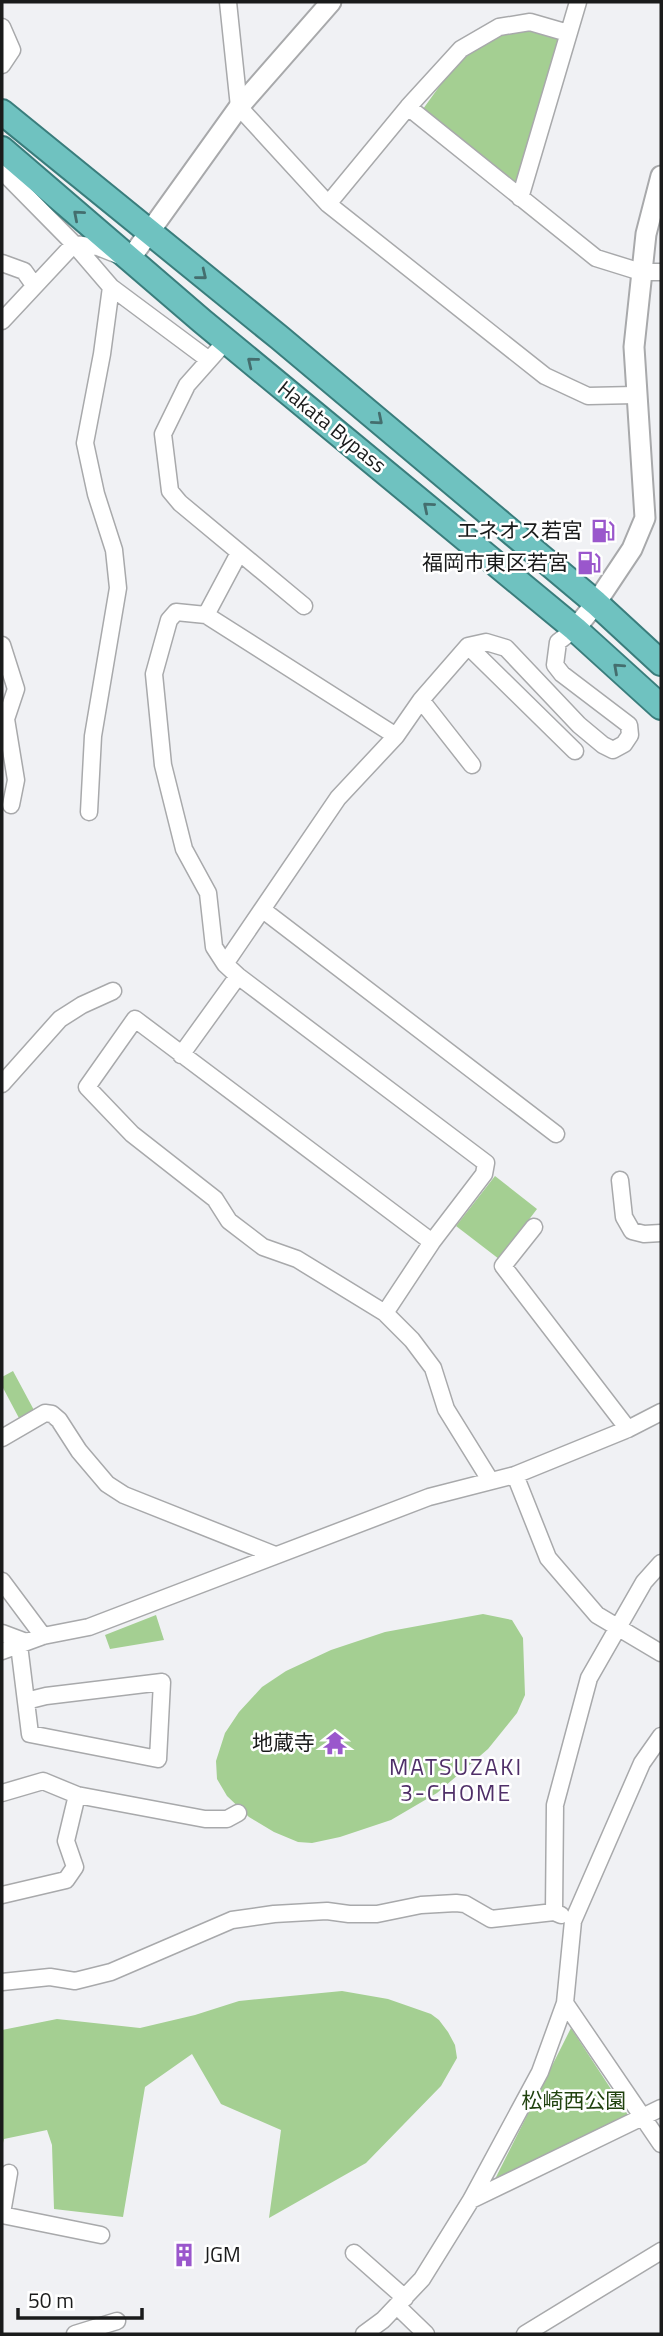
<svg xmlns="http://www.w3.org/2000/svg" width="663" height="2336" viewBox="0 0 663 2336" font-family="'Titillium Web','Noto Sans JP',sans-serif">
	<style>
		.green { fill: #a4cf92 }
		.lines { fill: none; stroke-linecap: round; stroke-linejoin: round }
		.minor-casing { stroke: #a8a9ab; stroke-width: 19 }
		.tertiary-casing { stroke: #a8a9ab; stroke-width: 23 }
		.trunk-casing { stroke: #3a7d7c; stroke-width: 28 }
		.minor { stroke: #fff; stroke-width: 16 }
		.tertiary { stroke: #fff; stroke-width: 19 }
		.trunk { stroke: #6fc2c0; stroke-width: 24 }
		.oneway { stroke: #446e6e }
		.labels { text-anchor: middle; stroke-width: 5; stroke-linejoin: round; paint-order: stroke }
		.street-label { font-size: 21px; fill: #1a1b1b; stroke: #fff }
		.poi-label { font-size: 21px; fill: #1a1b1b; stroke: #fff; text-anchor: end }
		.park-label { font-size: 21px; fill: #20420e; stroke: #fff }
		.neighbourhood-label { font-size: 23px; letter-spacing: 2px; fill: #4f2f68; stroke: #fff }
	</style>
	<rect width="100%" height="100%" fill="#f0f1f4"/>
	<path class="green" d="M528,31L555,35L561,42L519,180L511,183L423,109L462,55L498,34Z
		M495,1176L537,1209L499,1259L456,1226Z
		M13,1371L35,1412L20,1420L2,1386V1377Z
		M483,1614L512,1620L523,1638L525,1695L517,1713L488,1749L437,1793L391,1820L340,1837L312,1843L298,1842L274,1832L249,1817L227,1796L217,1779L216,1761L225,1733L239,1712L262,1687L286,1671L331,1650L385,1632Z
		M156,1615L164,1640L110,1649L105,1635Z
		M342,1991L388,1999L431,2014L439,2020L448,2032L455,2045L457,2058L441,2086L366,2163L269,2218L281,2130L221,2104L192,2054L145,2087L123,2217L54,2209L52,2145L47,2130L4,2139L2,2147V2030L57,2019L140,2028L195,2015L239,2001Z
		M571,2028L628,2115L494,2181Z"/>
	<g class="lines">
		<g class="minor-casing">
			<path id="minor" d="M228,2L239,107L328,204L545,376L588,396L635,395
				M2,27L12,50L2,65
				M408,107L596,258L641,272H661
				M2,171L74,244L111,287L209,360
				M520,198L578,2
				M328,204L408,107L461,49L499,27L530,22L568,33
				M2,263L24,271L34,285
				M2,321L74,244L98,247L118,255
				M226,341L187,385L163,434L170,491L180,503L304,606
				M239,553L206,615L396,736
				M206,615L176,612L169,620L154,674L163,765L184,849L208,893L214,947L225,964L238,976L486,1163L484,1174L432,1242L385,1313
				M2,645L16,689L6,719L16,780L11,805
				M468,646L575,751
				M421,700L472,765
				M89,812L93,736L118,588L114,550L96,494L85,443L102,354L111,287
				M263,910L556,1134
				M225,964L338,798L396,736L421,700L468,646L486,642L506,648L579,725L603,745L613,750L624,744L630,735L629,725L562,674L555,665L558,642L575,629
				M181,1055L238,976
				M2,1084L60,1019L82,1005L113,991
				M620,1180L624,1217L632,1231L644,1234L661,1233
				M534,1227L503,1266L628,1429
				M432,1242L135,1019L87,1087L132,1134L215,1199L229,1221L263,1247L297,1259L385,1313L412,1340L433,1368L446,1409L490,1480
				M2,1438L45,1413L52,1414L59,1420L79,1451L107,1484L124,1495L275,1555
				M515,1475L548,1558L597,1615L661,1653
				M2,1581L43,1636
				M2,1633L26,1642
				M19,1645L30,1734L158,1759L162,1682L46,1696L26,1701
				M2,1651L43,1636L89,1627L429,1497L515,1475L628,1429L661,1412
				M2,1793L43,1781L77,1795L205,1819H227L238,1813
				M2,1895L66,1880L75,1867L66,1841L77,1795
				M561,1915L554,1912L555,1805L589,1678L644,1582L661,1563
				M2,1982L50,1977L75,1981L111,1972L232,1920L274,1914L327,1911L349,1914H377L421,1905L456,1903L465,1904L491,1919L554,1912
				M565,2003L661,2144
				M471,2200L661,2108
				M2,2213L9,2173
				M2,2215L101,2235
				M354,2253L405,2298
				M397,2306L426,2334
				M75,2334L117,2321
				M364,2334L383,2320L422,2279L471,2200L540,2072L565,2003L573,1921L642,1763L661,1736
				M525,2334L661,2251"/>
		</g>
		<g class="tertiary-casing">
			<path id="tertiary" d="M130,259L239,107L331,2
				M575,629L596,603L632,549L645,518L634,347L646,234L661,176"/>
		</g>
		<g class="trunk-casing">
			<path id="trunk" d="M2,112L280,338L596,603L661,663
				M2,149L202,321L575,629L661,707"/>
		</g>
		<use href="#minor" class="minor"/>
		<use href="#tertiary" class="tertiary"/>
		<use href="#trunk" class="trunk"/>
	</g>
	<defs><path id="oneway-chevron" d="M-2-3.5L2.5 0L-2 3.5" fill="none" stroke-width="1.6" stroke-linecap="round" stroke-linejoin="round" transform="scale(1.75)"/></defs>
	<g class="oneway">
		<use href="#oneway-chevron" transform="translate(78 215) rotate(-139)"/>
		<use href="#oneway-chevron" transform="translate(202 275) rotate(39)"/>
		<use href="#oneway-chevron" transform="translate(252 362) rotate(-141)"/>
		<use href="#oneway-chevron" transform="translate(378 420) rotate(40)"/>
		<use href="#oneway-chevron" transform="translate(428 507) rotate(-140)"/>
		<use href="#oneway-chevron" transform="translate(618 668) rotate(-138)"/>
	</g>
	<defs>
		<g id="fuel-bare" transform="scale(1.89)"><path d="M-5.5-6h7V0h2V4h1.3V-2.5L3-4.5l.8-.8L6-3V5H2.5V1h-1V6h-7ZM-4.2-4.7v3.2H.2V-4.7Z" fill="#9a57cc" stroke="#fff" stroke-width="2.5" paint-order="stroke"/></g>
		<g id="temple-bare" transform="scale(1.89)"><path d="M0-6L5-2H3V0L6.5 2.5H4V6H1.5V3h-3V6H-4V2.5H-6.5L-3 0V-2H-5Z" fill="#9a57cc" stroke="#fff" stroke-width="2.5" paint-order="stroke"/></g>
		<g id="building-bare" transform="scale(1.89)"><path d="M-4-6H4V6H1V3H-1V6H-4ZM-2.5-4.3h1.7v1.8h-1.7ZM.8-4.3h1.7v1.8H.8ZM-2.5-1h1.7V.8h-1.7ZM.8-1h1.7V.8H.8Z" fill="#9a57cc" stroke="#fff" stroke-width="2.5" paint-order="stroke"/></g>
	</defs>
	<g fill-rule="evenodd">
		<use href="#fuel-bare" x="603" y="531"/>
		<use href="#fuel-bare" x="589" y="563"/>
		<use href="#temple-bare" x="335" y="1743"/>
		<use href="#building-bare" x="184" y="2255"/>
	</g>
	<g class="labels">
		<g class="street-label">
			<text transform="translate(332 427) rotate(39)" y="7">Hakata Bypass</text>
		</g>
		<g class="poi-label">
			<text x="583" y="538">エネオス若宮</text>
			<text x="569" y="570">福岡市東区若宮</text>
			<text x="315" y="1750">地蔵寺</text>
			<text x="204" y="2262" text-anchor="start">JGM</text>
		</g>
		<g class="park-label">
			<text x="574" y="2108">松崎西公園</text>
		</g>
		<g class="neighbourhood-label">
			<text x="456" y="1775">MATSUZAKI<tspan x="456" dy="26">3-CHOME</tspan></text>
		</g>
	</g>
	<rect width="663" height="2336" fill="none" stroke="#1a1b1b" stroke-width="7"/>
	<path d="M18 2308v10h124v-10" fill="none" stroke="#1a1b1b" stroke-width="3.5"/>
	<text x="28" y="2308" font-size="21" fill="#1a1b1b" stroke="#ffffff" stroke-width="5" paint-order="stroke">50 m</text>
</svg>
